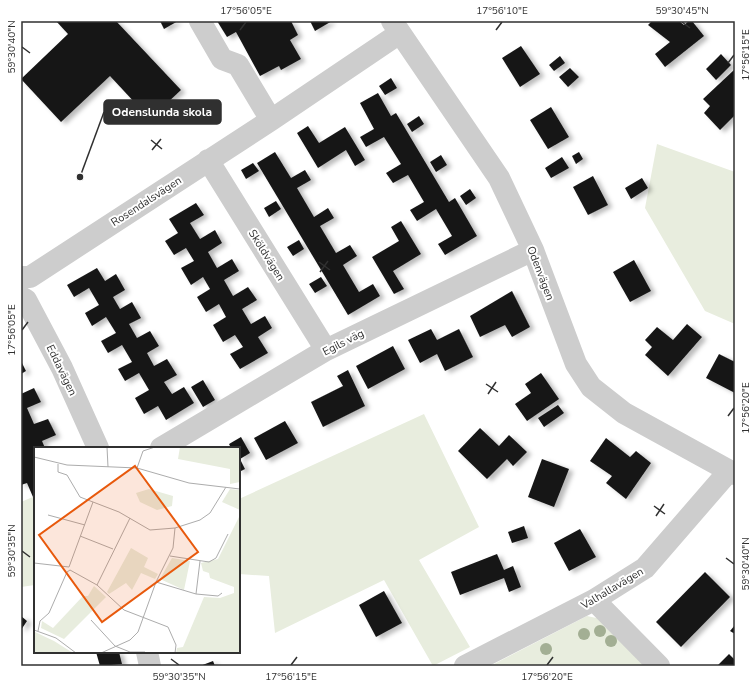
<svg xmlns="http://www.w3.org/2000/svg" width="756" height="687" viewBox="0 0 756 687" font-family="'Nunito Sans',sans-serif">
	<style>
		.green { fill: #e8edde }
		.building { fill: #171717; filter: url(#shadow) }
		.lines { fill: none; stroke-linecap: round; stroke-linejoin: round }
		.minor { stroke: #cdcdcd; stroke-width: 22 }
		.tree { fill: #a3af94 }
		.ticks { fill: none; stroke: #303030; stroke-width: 1.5 }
		.labels { text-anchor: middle; stroke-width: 4; stroke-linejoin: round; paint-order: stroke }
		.street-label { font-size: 11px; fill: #303030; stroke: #fff }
		.inset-road { fill: none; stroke: #acacac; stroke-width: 1 }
		.view { fill: #e8590c; fill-opacity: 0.15; stroke: #e8590c; stroke-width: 2 }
		.inset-edge { fill: none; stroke: #303030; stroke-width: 2 }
		.leader { fill: none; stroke: #303030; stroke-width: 1.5 }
		.callout-dot { fill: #303030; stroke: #fff; stroke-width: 1.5 }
		.callout { fill: #303030; stroke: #303030; stroke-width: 1.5 }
		.callout-label { font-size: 12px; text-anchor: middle; font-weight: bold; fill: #fff }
		.neatline { fill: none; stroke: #303030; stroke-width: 1.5 }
		.ticks-label { font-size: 10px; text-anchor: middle; fill: #303030 }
	</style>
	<defs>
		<filter id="shadow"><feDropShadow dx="4.5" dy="2.5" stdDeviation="2" flood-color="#0004"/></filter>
	</defs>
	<rect width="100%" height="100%" fill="#fff"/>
	<path class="green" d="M657,144L735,172V324L705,311L645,208Z
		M424,414L479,527L419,560L470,647L433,666L384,580L275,633L269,576L239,574V499Z
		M35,496V585L21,587V502Z
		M587,616L601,619L647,666H490Z"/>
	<path class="building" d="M56,21H116L181,90L150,119L110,76L61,122L21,79L68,34Z
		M160,21H178L164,29Z
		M217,21H291L298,35L290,40L301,59L281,70L279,66L260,76L236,32L227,37Z
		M310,21H332L315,31Z
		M652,21H679L684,25L689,21H692L704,36L665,67L655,54L670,42L648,25Z
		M521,46L540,74L520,87L502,58Z
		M721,54L731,65L716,80L706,69Z
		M560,56L565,63L554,71L549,65Z
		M570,68L579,77L568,87L559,77Z
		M734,70L735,115L720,130L704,113L710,106L703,99Z
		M391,78L397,88L385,95L379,86Z
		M378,93L391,116L396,113L449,202L455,198L477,236L445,255L438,244L452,236L436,209L417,221L410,210L424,202L408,175L393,183L386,173L401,164L384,137L366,147L360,137L374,129L360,103Z
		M551,107L569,137L548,149L530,120Z
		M419,116L424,124L412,132L407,124Z
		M308,126L319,143L345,127L365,160L355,166L346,150L318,168L297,133Z
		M275,152L291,178L305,170L311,180L297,188L314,217L328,208L334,218L320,226L336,253L350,245L357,256L343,265L359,292L373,284L380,296L348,315L257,163Z
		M579,152L583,159L576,164L572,156Z
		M441,155L447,165L436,172L430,162Z
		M562,157L569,168L551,178L545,168Z
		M253,163L259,171L246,179L241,170Z
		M593,176L608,205L588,215L573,187Z
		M642,178L648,188L631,199L625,188Z
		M470,189L476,198L466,205L460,196Z
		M276,201L281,209L269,217L264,208Z
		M196,203L204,215L190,223L200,239L215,230L222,243L208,252L217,268L232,259L239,271L224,280L233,296L248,287L257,300L242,309L251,324L265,316L272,328L258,337L268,353L240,369L230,354L243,347L235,335L223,342L213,325L226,317L219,304L206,312L197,297L210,289L203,277L191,285L181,268L194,261L186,248L174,255L165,241L178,233L169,219Z
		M401,221L421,254L393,271L404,289L394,294L372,257L399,241L391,227Z
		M299,240L304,249L293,256L287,247Z
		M634,260L651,291L630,302L613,272Z
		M97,268L105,281L116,274L125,290L113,297L120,309L132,302L141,318L129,324L137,338L150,331L159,346L147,353L154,366L167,359L177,375L164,382L172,394L184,387L194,403L166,420L158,406L144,414L135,398L149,390L139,373L125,381L118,369L132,362L122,345L108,353L101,341L116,333L106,317L92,326L85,313L99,305L89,288L74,297L67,285Z
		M321,277L327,286L315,293L309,284Z
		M512,291L530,327L512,337L505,325L480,337L470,316Z
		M687,324L702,337L668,376L645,355L652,347L645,340L657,327L673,340Z
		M431,329L437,340L459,329L473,357L445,371L437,354L420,363L408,340Z
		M393,346L405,369L368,389L356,366Z
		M719,354L735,362V393L706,378Z
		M21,361L26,371L21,374Z
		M348,370L365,406L323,427L311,402L343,386L337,376Z
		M541,373L559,399L527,421L515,404L531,393L525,384Z
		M203,380L215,400L203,407L191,387Z
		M34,388L41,402L27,408L34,424L48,419L56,435L42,441L45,448H35V496L33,497L27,483L21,485V394Z
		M558,405L564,413L544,427L538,418Z
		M285,421L298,443L266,460L254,438Z
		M480,428L499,446L509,435L527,452L513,466L507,459L487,479L458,451Z
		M241,437L250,453L240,459L245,469L239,472V448H231L229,444Z
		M606,438L630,457L636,451L651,463L626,499L606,483L612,476L590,461Z
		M542,459L569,469L554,507L528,497Z
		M524,526L528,538L512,543L508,532Z
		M580,529L596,557L569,571L554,543Z
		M497,554L504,570L513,566L521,587L509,592L504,578L460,595L451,572Z
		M705,572L730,597L681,647L656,622Z
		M384,591L402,623L376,637L359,605Z
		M21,616L27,621L21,630Z
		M735,625V634L730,631Z
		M96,652H119L122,664L100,666Z
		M729,654L735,660V666H717Z
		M213,661L215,666H200Z"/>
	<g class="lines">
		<path class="minor" d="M200,21L222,59L238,65L271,120
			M392,21L499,178L533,250L576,364L591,387L624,413L735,474
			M208,160L326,350
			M21,277H30L271,120L400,33
			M21,297L26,300L62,368L98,448
			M161,448L326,350L533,250
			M594,600L659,666
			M147,652L150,666
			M465,666L594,600L645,568L729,471"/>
	</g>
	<g class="tree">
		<circle cx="600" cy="631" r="6"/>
		<circle cx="584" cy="634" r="6"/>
		<circle cx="611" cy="641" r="6"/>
		<circle cx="546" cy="649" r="6"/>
	</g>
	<path class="ticks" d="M682,22L690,28M240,30L246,22M496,30L502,22M22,47L30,53M728,63L734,55M151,140L162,149M152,150L161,139M319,262L330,270M320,272L328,261M22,330L28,322M486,384L498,392M488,394L496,382M728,416L734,408M654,506L665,514M656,516L664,504M22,551L30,557M726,558L734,564M171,659L179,665M291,665L297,657M547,665L553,657"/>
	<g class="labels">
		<g class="street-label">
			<text transform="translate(146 201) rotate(-33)" y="4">Rosendalsvägen</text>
			<text transform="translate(267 255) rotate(58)" y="4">Sköldvägen</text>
			<text transform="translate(541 273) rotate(69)" y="4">Odenvägen</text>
			<text transform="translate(343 342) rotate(-27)" y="4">Egils väg</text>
			<text transform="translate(62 370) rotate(64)" y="4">Eddavägen</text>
			<text transform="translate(612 588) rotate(-31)" y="4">Valhallavägen</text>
		</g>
	</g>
	<g transform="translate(34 447)">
		<rect width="206" height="206" fill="#fff"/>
		<path d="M146,0H206V35L196,37V22L144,12ZM115,42L139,49L138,59L123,63L106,55L102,46ZM196,42L206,43V63L188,55ZM206,68V206H142L143,201L149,200L170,150L186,151L200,146V140L176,131L175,126L169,124L167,116L184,112ZM97,101L114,111L110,120L124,127L121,132L107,126L98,143L92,136L75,147L73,145ZM138,111L156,114L150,143L126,132ZM60,139L72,150L30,192L7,181L8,174L19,181L49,149H54ZM1,185L20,194L39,206H0Z" fill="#e8edde"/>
		<path class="inset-road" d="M73,0L74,20M0,10L33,18L103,21L155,36L206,42M24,17V25L33,28L46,50L85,65L116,83L141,81L166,73L176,66L192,40M103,21L109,4L121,0M14,68L51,78M46,89L79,102M136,109L175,115L182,111L194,87M0,116L35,120L59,55M122,135L162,147L184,149L188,146M63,138L96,71M162,147L166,114M57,173L81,199L96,205H111M0,183L22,191L42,206M4,184L6,174L15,166L33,125L36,123L63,138L90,163L134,180L142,198L141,206M67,206L96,193L104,185L122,135L139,101L141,81"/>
		<path class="view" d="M101,19L164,105L68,175L5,88Z"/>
		<rect width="206" height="206" class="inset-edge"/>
	</g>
	<path class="leader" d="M80 177L104 112"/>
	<circle class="callout-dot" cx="80" cy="177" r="4"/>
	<rect class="callout" x="104" y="100" width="117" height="24" rx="4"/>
	<g class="callout-label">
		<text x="162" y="116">Odenslunda skola</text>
	</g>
	<rect width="756" height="687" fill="none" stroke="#ffffff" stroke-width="44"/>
	<rect x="22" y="22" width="712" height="643" class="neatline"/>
	<g class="ticks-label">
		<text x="246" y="14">17°56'05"E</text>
		<text x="502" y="14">17°56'10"E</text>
		<text x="682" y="14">59°30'45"N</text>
		<text transform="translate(11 47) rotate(-90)" y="4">59°30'40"N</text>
		<text transform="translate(745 55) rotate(-90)" y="4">17°56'15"E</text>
		<text transform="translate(11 330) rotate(-90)" y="4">17°56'05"E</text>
		<text transform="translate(745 408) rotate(-90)" y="4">17°56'20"E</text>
		<text transform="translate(11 551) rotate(-90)" y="4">59°30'35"N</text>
		<text transform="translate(745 564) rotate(-90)" y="4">59°30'40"N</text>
		<text x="179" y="680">59°30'35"N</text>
		<text x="291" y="680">17°56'15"E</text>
		<text x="547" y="680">17°56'20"E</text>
	</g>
</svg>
